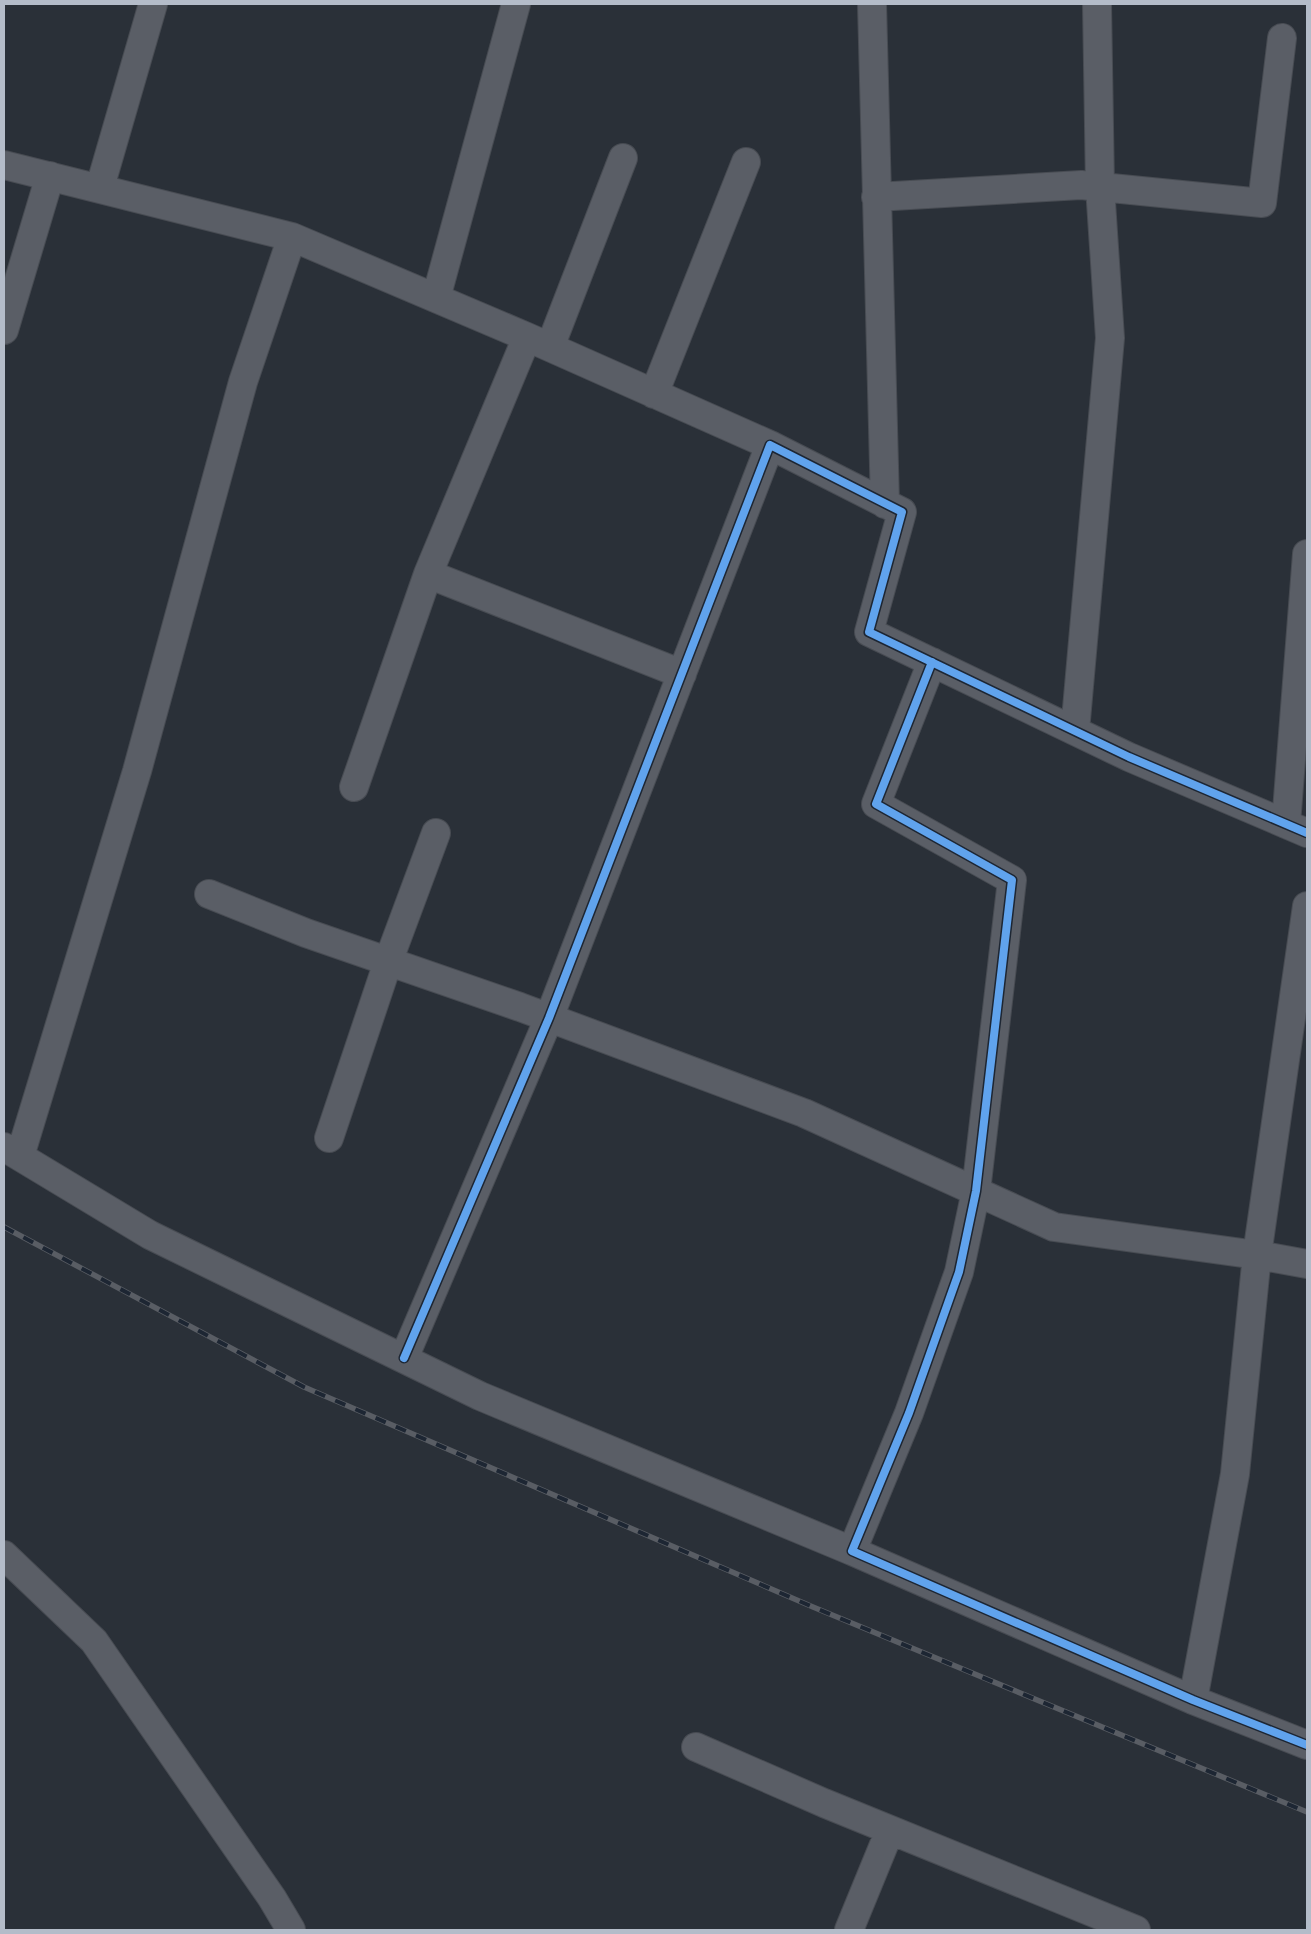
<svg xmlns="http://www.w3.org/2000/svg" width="1311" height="1934" viewBox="0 0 1311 1934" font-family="Inter,sans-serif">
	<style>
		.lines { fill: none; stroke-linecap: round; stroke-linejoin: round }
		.street-casing { stroke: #484c53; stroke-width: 30 }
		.street { stroke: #5a5e66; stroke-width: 28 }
		.rail-casing { stroke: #595d64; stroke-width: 5.5 }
		.rail { stroke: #1d2633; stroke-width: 4; stroke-dasharray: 11; stroke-linecap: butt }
		.cycleway-casing { stroke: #1d2633; stroke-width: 11 }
		.cycleway { stroke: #60a3ed; stroke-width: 8 }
	</style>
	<rect width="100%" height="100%" fill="#2a3038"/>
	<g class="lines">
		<g class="street-casing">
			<path id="street" d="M872,4L885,504
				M4,165L292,237L243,382L137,771L20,1156
				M100,187L153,4
				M876,197L1081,185L1262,203L1282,38
				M292,237L527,337L770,445
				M436,298L516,4
				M4,330L50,176
				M527,337L428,574L682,674
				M550,347L623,158
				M654,394L746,162
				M932,662L876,804L1012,880L976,1191L959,1272L909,1413L852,1551L1193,1700L1307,1745
				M1075,731L1110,338L1100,187L1097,4
				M354,787L428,574
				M1286,824L1307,554
				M209,894L306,933L520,1007L804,1113L1054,1227L1257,1255L1307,1264
				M329,1138L388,962L436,833
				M4,1147L150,1235L480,1396L852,1551
				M404,1358L549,1018L770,445L902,512L869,632L1129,757L1307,833
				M4,1555L94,1641L272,1898L291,1930
				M1193,1700L1235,1474L1257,1255L1307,906
				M696,1747L824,1803L1136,1930
				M849,1930L890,1830"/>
		</g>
		<use href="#street" class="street"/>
		<g class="rail-casing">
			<path id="rail" d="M4,1227L304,1387L813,1607L1307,1812"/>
		</g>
		<use href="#rail" class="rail"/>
		<g class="cycleway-casing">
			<path id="cycleway" d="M932,662L876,804L1012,880L976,1191L959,1272L909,1413L852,1551L1193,1700L1307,1745
				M404,1358L549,1018L770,445L902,512L869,632L1129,757L1307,833"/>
		</g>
		<use href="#cycleway" class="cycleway"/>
	</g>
	<rect width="1311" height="1934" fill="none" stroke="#b4bcc9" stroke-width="10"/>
</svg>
